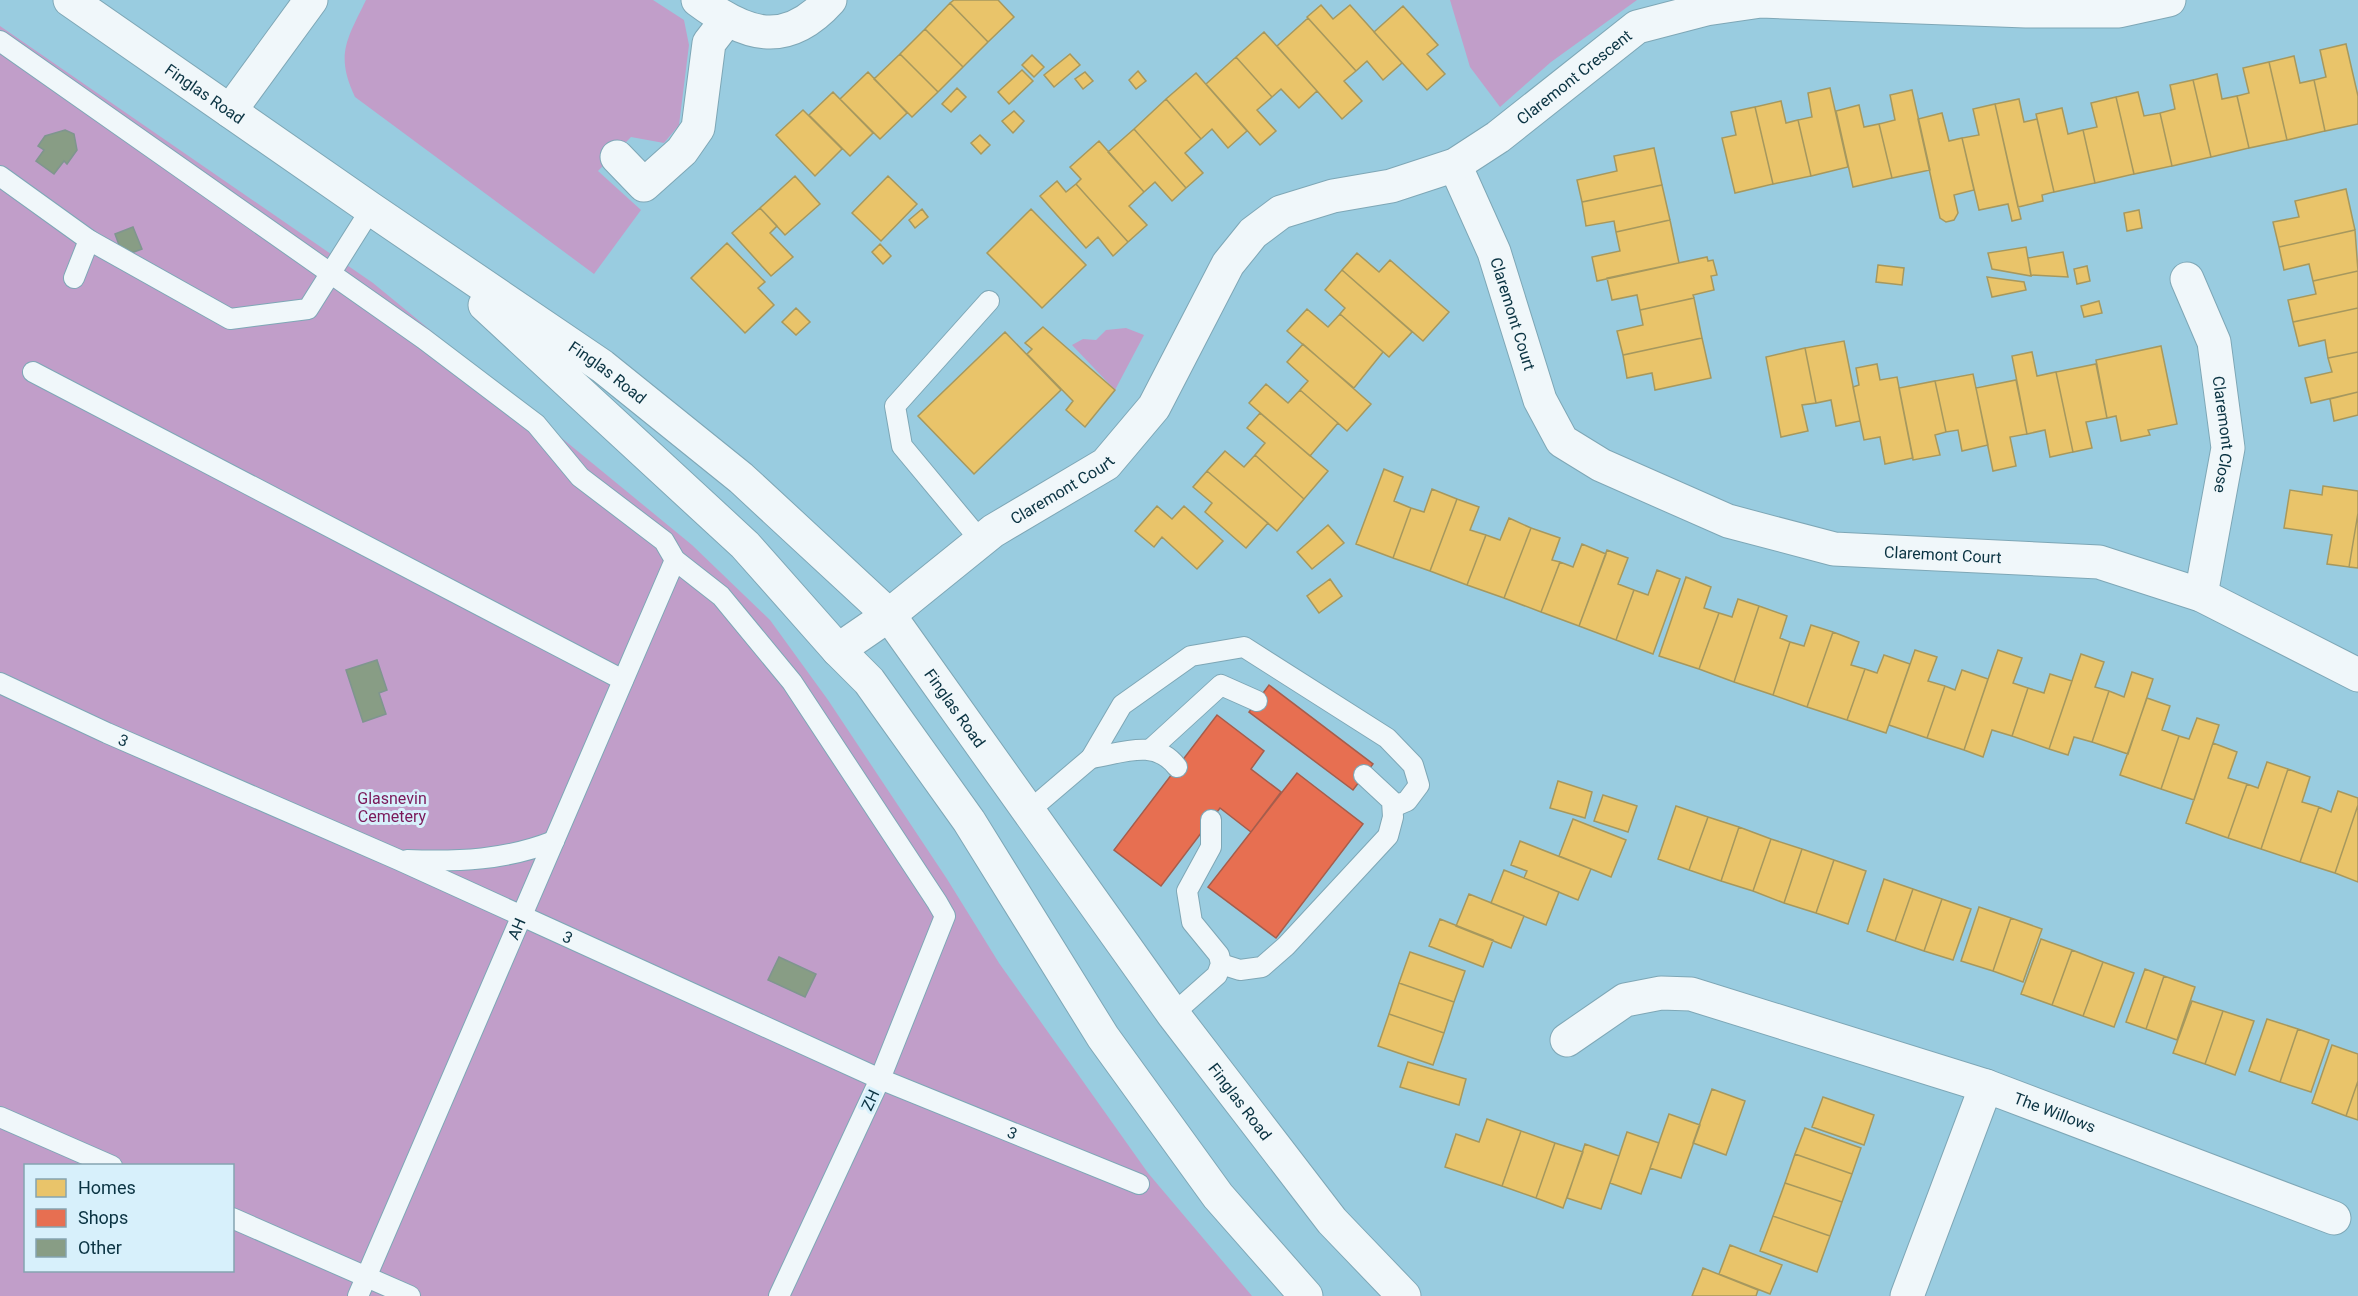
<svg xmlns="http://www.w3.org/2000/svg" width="2358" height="1296" viewBox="0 0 2358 1296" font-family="Roboto,sans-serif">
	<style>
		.green { fill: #c19ec9; fill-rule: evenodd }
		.homes { fill: #e9c46a; stroke: #a6985e; stroke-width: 1.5 }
		.shops { fill: #e76f51; stroke: #a55d4c; stroke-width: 1.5 }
		.building { fill: #889d85; stroke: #7f958f; stroke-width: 1.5 }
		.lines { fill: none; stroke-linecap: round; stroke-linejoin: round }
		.lane-casing { stroke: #7ea7b6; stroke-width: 22 }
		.street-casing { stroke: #7ea7b6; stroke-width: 35 }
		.secondary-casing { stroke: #7ea7b6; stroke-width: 35 }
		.lane { stroke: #f0f7fa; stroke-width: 20 }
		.street { stroke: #f0f7fa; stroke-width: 33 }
		.secondary { stroke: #f0f7fa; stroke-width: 33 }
		.labels { text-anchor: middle; stroke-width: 6; stroke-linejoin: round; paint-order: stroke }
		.street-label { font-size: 16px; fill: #0a3342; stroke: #d7f0fb }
		.park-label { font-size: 16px; fill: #7a1859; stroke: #d7f0fb }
	</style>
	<rect width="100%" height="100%" fill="#99cce0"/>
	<path class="green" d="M366,0H653L684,20L689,45L679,125L664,143L631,137L598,171L641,210L594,274L355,97C335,55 347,39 366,0Z
		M1450,0H1637L1551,62L1500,107L1470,67Z
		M0,26L373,283L692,545L770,620L828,700L947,879L999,963L1148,1173L1252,1296H0ZM26,1166H232V1270H26Z
		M1126,328L1144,335L1115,390L1072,345L1083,339L1096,340L1106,330Z"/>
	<path class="homes" d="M954,0H998L1014,17L988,42L950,3Z
		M950,3L988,42L963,67L925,29Z
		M1321,5L1333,19L1350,5L1402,63L1383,80L1367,61L1356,71L1307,17Z
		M1403,6L1438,45L1427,54L1445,74L1427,90L1374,32Z
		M1308,18L1356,71L1344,81L1362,101L1342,119L1277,46Z
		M925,29L963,67L938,92L900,54Z
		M1264,32L1317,91L1299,108L1281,89L1272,97L1236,57Z
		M2346,44L2358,96V124L2325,131L2314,80L2326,77L2320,50Z
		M900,54L938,92L912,117L874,79Z
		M1070,54L1080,65L1054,87L1044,75Z
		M1032,55L1044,67L1034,77L1022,65Z
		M2294,56L2300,83L2314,80L2325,131L2287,140L2269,62Z
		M1236,57L1272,97L1257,110L1276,131L1260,145L1206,84Z
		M2269,62L2287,140L2249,148L2237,96L2249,93L2243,68Z
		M1022,70L1033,81L1009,104L998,92Z
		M1138,71L1146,81L1136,89L1129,80Z
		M868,72L907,113L880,139L840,99Z
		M1085,72L1093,81L1083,89L1075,79Z
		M1196,73L1247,131L1228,148L1212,129L1201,139L1166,99Z
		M2217,74L2222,99L2237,96L2249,148L2211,157L2193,80Z
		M2193,80L2211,157L2172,166L2160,113L2175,109L2170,85Z
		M957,88L966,97L951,112L942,104Z
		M1830,88L1848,167L1811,176L1798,120L1812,117L1808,93Z
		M1912,90L1930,170L1892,178L1879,124L1895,120L1890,95Z
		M833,92L873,133L850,156L809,115Z
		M2138,92L2144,116L2160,113L2172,166L2134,174L2116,97Z
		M2116,97L2134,174L2095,183L2083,130L2097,127L2091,103Z
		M1166,99L1201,139L1185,153L1203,173L1186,188L1134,129Z
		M2019,99L2024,122L2037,119L2054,192L2042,195L2043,201L2018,207L1995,104Z
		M1781,101L1786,123L1798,120L1811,176L1773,184L1755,107Z
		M1995,104L2021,219L2012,221L2008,204L1979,210L1962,138L1979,135L1973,109Z
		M1859,105L1864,127L1879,124L1892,178L1853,187L1836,111Z
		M1755,107L1773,184L1735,193L1722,138L1736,135L1731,112Z
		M2062,108L2068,134L2083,130L2095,183L2054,192L2036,114Z
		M803,110L842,149L815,176L776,135Z
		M1014,111L1024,121L1013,133L1002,121Z
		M1942,113L1949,141L1962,138L1974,190L1954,195L1958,213L1954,220L1946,222L1940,218L1918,119Z
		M1134,129L1186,188L1172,201L1155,182L1144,192L1108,152Z
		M980,135L990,145L981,154L971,143Z
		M1099,141L1144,192L1129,206L1147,225L1128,242L1076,184L1081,179L1070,167Z
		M1654,148L1662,185L1582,202L1577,180L1617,171L1614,156Z
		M795,176L820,204L785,235L760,208Z
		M888,176L917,204L881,241L852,213Z
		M1057,181L1066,192L1076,184L1128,242L1113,256L1098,237L1086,248L1040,196Z
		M1662,185L1670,220L1616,232L1614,221L1586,226L1582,202Z
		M2346,189L2355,230L2279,247L2273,222L2299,217L2295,201Z
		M760,208L777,226L770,233L793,257L771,276L732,233Z
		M922,209L928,217L915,228L909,220Z
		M1031,209L1086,265L1042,308L987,253Z
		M2139,210L2142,228L2127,231L2124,213Z
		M1670,220L1679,263L1597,281L1592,257L1620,251L1616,232Z
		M2355,230L2358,271L2313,281L2309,264L2284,270L2279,247Z
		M727,243L765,282L758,288L774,305L745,333L691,278Z
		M880,244L891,256L883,264L872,252Z
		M2026,247L2031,276L1992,269L1988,253Z
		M2063,252L2068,277L2031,275L2028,258Z
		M1357,253L1379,272L1390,260L1449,312L1423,341L1342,270Z
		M1707,257L1708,261L1713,260L1717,275L1711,276L1714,290L1693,295L1694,298L1640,310L1637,295L1612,300L1607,278Z
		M1878,265L1904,268L1902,285L1876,282Z
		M2087,266L2090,281L2077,284L2074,269Z
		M1342,270L1412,332L1389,357L1340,314L1345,308L1325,290Z
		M2358,271V308L2293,322L2288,300L2316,294L2313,281Z
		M1987,277L2024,282L2026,290L1992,297Z
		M1694,298L1702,338L1623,355L1617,331L1643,325L1640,310Z
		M2099,301L2102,313L2084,317L2081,306Z
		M796,308L810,322L796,335L782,322Z
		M2358,308V352L2328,358L2325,340L2299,346L2293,322Z
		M1307,309L1328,327L1340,314L1383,352L1354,388L1287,331Z
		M1043,327L1115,390L1085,427L1066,410L1073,401L1027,354L1032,349L1025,343Z
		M1005,332L1061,390L974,474L918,416Z
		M1702,338L1711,378L1655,390L1652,373L1627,378L1623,355Z
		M1844,341L1860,421L1836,426L1831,400L1816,403L1805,348Z
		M1303,344L1371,404L1347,431L1300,390L1308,381L1287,362Z
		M2161,346L2177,424L2148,430L2150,435L2121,441L2116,416L2107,418L2096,360Z
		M1805,348L1816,403L1802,405L1808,431L1781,437L1766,357Z
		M2032,352L2037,376L2056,372L2073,452L2050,457L2045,430L2027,434L2012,356Z
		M2358,352V392L2311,403L2305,378L2332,372L2328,358Z
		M1877,364L1880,380L1897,377L1913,458L1885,464L1880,437L1864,440L1853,387L1859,385L1856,368Z
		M2096,364L2107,418L2086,422L2092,448L2073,452L2056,372Z
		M1973,374L1988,445L1962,451L1958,430L1946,432L1935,381Z
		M2016,380L2027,434L2010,437L2016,466L1993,471L1976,388Z
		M1935,381L1946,432L1935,435L1940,455L1913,460L1899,388Z
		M1266,384L1288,403L1300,390L1338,423L1310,456L1249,403Z
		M2358,392V415L2334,421L2330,399Z
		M1260,413L1328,471L1304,499L1255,455L1265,443L1247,428Z
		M1225,451L1244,467L1255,455L1304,499L1277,531L1207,471Z
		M1384,469L1403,477L1394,501L1411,508L1393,558L1356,544Z
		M1207,471L1268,523L1246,548L1205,512L1212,503L1193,487Z
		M2323,486L2358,491V513L2349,567L2327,564L2332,535L2284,528L2290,490L2322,495Z
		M1432,489L1457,499L1430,571L1393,558L1411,508L1424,512Z
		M1457,499L1479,507L1470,530L1486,535L1467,585L1430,571Z
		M1157,506L1172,519L1184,506L1223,541L1197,569L1162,537L1154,547L1135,531Z
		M2358,513V568L2349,567Z
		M1509,518L1531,528L1504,598L1467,585L1486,535L1500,540Z
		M1328,525L1344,543L1312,569L1297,552Z
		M1531,528L1560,538L1552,560L1560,562L1541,612L1504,598Z
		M1582,544L1606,554L1579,626L1541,612L1560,562L1573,567Z
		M1607,550L1628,558L1618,584L1634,590L1616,640L1579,626Z
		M1657,570L1680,579L1653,654L1616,640L1634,590L1648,595Z
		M1686,577L1711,587L1704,608L1719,613L1699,669L1659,656Z
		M1330,579L1342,596L1319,613L1307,596Z
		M1738,599L1759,606L1734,682L1699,669L1719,613L1732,617Z
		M1759,606L1787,616L1780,638L1790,642L1773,695L1734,682Z
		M1811,625L1833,632L1807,707L1773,695L1790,642L1804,646Z
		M1833,632L1859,642L1851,665L1865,669L1847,720L1807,707Z
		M1915,650L1937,657L1928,681L1945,686L1927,738L1889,725Z
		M1998,650L2022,658L2013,683L2028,688L2012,736L1992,730L1983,757L1964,750Z
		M2081,654L2104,662L2095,687L2109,691L2092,742L2074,737L2068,755L2049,749Z
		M1884,655L1910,664L1886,733L1847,720L1865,669L1877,673Z
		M1962,670L1988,679L1964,750L1927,738L1945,686L1955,690Z
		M2132,672L2153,679L2128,754L2092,742L2109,691L2124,697Z
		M2050,674L2072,681L2049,749L2012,736L2028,688L2044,693Z
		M2147,698L2170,706L2162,730L2179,736L2161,789L2120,775Z
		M2197,718L2219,725L2194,800L2161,789L2179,736L2189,739Z
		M2213,743L2237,752L2228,778L2247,784L2228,838L2186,823Z
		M2267,762L2288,769L2261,849L2228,838L2247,784L2258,788Z
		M2288,769L2310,777L2302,802L2319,807L2300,862L2261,849Z
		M1558,781L1592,792L1585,818L1550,808Z
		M2338,791L2358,798V805L2335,873L2300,862L2319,807L2331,812Z
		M1603,795L1637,806L1628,832L1594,821Z
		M2358,805V882L2335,873Z
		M1676,806L1708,817L1689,870L1658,859Z
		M1708,817L1739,827L1721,881L1689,870Z
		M1573,819L1626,840L1611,877L1559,856Z
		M1739,827L1771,839L1753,891L1721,881Z
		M1771,839L1802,849L1784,903L1753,891Z
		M1520,841L1591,869L1578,900L1524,878L1527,871L1511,865Z
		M1802,849L1834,860L1816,913L1784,903Z
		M1834,860L1866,871L1848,924L1816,913Z
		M1504,870L1559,892L1546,925L1491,903Z
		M1884,879L1913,889L1895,941L1867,931Z
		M1913,889L1942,899L1924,951L1895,941Z
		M1469,894L1524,916L1511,948L1456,926Z
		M1942,899L1971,909L1953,960L1924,951Z
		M1979,907L2011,918L1993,971L1961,961Z
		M2011,918L2042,929L2023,982L1993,971Z
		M1440,919L1493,940L1483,967L1429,946Z
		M2041,939L2072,950L2052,1005L2021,994Z
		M2072,950L2103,962L2083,1016L2052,1005Z
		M1410,952L1465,971L1454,1002L1399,983Z
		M2103,962L2134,973L2114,1027L2083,1016Z
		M2145,969L2164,976L2146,1029L2126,1022Z
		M2164,976L2195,987L2177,1040L2146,1029Z
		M1399,983L1454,1002L1444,1033L1389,1014Z
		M2192,1001L2223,1011L2205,1064L2173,1053Z
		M2223,1011L2254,1021L2235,1075L2205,1064Z
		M1389,1014L1444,1033L1433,1065L1378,1046Z
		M2267,1019L2298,1029L2280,1082L2249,1071Z
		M2298,1029L2329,1040L2311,1092L2280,1082Z
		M2332,1045L2358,1054V1081L2346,1116L2312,1103Z
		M1408,1062L1466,1079L1459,1105L1400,1087Z
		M2358,1081V1120L2346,1116Z
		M1712,1089L1745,1101L1726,1155L1693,1143Z
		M1823,1097L1874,1115L1864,1145L1812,1127Z
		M1669,1114L1700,1125L1681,1178L1650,1168Z
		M1487,1119L1521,1131L1502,1186L1445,1167L1456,1134L1479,1142Z
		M1805,1128L1861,1148L1852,1174L1795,1154Z
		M1521,1131L1555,1143L1536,1198L1502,1186Z
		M1627,1132L1659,1143L1641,1194L1610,1183Z
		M1555,1143L1583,1152L1563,1208L1536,1198Z
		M1585,1144L1619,1156L1601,1209L1567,1198Z
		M1795,1154L1852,1174L1842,1202L1785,1183Z
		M1785,1183L1842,1202L1830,1236L1773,1216Z
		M1773,1216L1830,1236L1817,1272L1760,1251Z
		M1730,1245L1782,1265L1770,1294L1719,1274Z
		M1703,1268L1758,1290L1756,1296H1692Z"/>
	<path class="shops" d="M1269,685L1373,764L1353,790L1249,712Z
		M1217,715L1264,751L1251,769L1281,792L1251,832L1220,808L1161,886L1114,850Z
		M1297,773L1363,824L1276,938L1208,887Z"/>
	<path class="building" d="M65,130L74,134L77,150L67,164L64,161L54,174L36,161L44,150L38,146L45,136Z
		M133,227L142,249L123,256L115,234Z
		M377,660L387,690L379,693L386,714L363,722L346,670Z
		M779,957L816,974L805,997L768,980Z"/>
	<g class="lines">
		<g class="lane-casing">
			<g id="lane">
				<path d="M0,41L424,339L536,424L580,477L664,541L675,560L721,596L792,682L937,902L945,916L880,1079L779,1296"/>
				<path d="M0,176L89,240L230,319L308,309L371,209"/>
				<path d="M74,278L89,240"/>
				<path d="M33,372L623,680"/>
				<path d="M981,541L902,446L895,406L989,301"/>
				<path id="s1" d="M0,683L107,733L399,860L880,1079L1139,1184"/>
				<path d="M1152,748L1221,685L1257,701"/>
				<path d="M1091,758C1123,753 1155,738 1177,767"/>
				<path d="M1030,810L1091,758L1122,705L1191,656L1244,647L1387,738L1413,765L1419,785L1407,801L1393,807"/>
				<path d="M407,860C459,862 506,860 554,841"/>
				<path d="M1221,964L1240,970L1262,967L1286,946L1388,836L1393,817L1392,801L1364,775"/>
				<path d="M1173,1014L1217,975L1221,964L1219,955L1192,922L1187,891L1211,847V820"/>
				<path d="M0,1117L112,1166"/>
				<path d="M232,1218L410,1296"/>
				<path id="s2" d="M358,1296L675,560"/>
			</g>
		</g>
		<g class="street-casing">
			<g id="street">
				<path d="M698,0C745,35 785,50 830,0"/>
				<path d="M230,111L311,0"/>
				<path d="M617,157L644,185L682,151L698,128L709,43L726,21"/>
				<path id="s3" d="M1455,165L1494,252L1540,400L1562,441L1601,465L1728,521L1834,549L2099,562L2201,595L2358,675"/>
				<path id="s4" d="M2187,279L2214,342L2228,448L2201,595"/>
				<path id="s5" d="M838,650L889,615L993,531L1106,464L1154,407L1228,264L1253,233L1281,212L1333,196L1391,186L1455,165L1498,137L1637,27L1706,9L1761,1L2026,11H2119L2169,0"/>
				<path d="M1567,1040L1625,1000L1661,993L1691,994L1986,1086"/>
				<path id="s6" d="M1907,1296L1986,1086L2334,1218"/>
			</g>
		</g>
		<g class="secondary-casing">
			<g id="secondary">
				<path id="s7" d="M70,0L371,209L602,366L741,478L889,615L1173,1014L1332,1221L1404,1296"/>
				<path d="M485,305L745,545L838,650L869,681L969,821L1103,1037L1218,1196L1306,1296"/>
			</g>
		</g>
		<use href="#lane" class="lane"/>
		<use href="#street" class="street"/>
		<use href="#secondary" class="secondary"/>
	</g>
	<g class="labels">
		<g class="street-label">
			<text dy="6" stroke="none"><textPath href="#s5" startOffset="966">Claremont Crescent</textPath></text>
			<text dy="6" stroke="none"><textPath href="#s7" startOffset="164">Finglas Road</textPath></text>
			<text dy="6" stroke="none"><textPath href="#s3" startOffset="160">Claremont Court</textPath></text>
			<text dy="6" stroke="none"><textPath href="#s7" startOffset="654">Finglas Road</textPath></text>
			<text dy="6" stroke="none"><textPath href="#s4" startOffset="162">Claremont Close</textPath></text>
			<text dy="6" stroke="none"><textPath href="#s5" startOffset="276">Claremont Court</textPath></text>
			<text dy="6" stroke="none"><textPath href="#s3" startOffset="700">Claremont Court</textPath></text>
			<text dy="6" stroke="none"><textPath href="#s7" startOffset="1140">Finglas Road</textPath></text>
			<text dy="6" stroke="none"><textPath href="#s1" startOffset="136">3</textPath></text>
			<text dy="6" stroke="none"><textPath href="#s2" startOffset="400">AH</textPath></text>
			<text dy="6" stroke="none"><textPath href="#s1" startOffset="622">3</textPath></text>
			<text transform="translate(870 1100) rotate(-65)" y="6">ZH</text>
			<text dy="6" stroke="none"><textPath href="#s7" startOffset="1626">Finglas Road</textPath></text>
			<text dy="6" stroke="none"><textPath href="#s6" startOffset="298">The Willows</textPath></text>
			<text dy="6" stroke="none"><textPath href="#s1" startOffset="1108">3</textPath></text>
		</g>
		<g class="park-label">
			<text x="392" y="804">Glasnevin<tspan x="392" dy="18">Cemetery</tspan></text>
		</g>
	</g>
	<rect x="24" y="1164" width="210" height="108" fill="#d7f0fb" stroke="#85a4b1" stroke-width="1.5"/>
	<rect x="36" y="1179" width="30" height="18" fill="#e9c46a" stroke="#85a4b1" stroke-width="1.5"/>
	<text x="78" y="1194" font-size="18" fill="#0a3342">Homes</text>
	<rect x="36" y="1209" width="30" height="18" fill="#e76f51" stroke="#85a4b1" stroke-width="1.5"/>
	<text x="78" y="1224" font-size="18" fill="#0a3342">Shops</text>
	<rect x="36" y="1239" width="30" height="18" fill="#889d85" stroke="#85a4b1" stroke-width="1.5"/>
	<text x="78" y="1254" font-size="18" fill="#0a3342">Other</text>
</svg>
